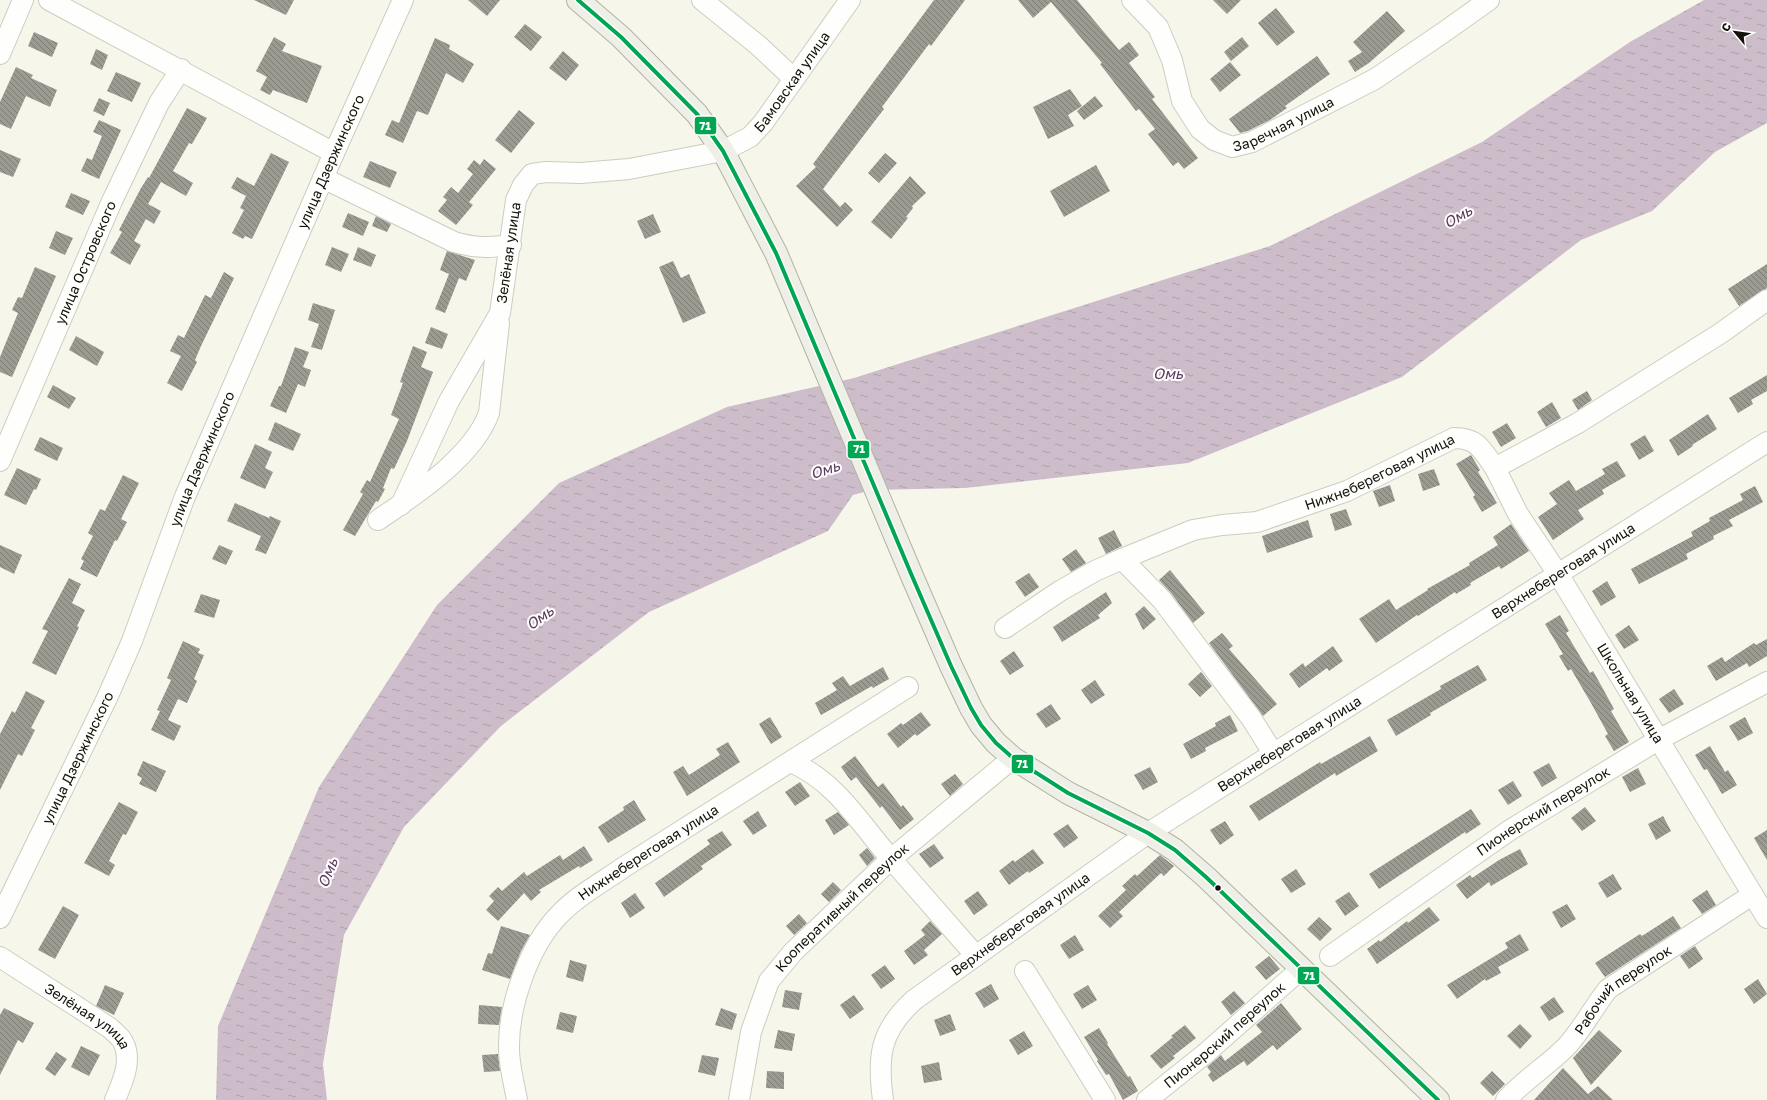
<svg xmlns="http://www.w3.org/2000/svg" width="1767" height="1100" viewBox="0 0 1767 1100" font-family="'Golos Text',sans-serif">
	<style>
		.water { fill: url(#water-ripples) }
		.building { fill: url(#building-back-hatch) }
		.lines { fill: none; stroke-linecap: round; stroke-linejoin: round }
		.minor-casing { stroke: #cccdc2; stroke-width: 22 }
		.major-casing { stroke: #b3b3a3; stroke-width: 24 }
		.minor { stroke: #fefefc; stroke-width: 20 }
		.major { stroke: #eeefe7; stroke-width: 22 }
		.bus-1-casing { stroke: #fff; stroke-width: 7 }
		.bus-1 { stroke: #00a651; stroke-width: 4 }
		.bus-dot { fill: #12120a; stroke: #fff; stroke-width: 1.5 }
		.labels { text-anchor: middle; stroke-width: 4; stroke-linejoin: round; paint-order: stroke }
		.street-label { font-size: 14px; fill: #12120a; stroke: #fff }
		.water-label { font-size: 15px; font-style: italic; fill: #5e3c62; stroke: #fff }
		.line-badge { stroke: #fff; stroke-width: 1.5 }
		.badge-label { font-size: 11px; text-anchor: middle; font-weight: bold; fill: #fff }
	</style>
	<defs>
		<pattern id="water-ripples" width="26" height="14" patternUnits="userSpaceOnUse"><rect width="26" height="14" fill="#cdbcca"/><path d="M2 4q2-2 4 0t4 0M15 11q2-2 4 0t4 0" fill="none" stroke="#afa1ac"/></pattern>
		<pattern id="building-back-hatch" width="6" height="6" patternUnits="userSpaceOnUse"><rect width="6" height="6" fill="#9b9b91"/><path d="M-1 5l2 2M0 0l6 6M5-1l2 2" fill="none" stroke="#7d7d75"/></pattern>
	</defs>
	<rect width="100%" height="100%" fill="#f6f7ea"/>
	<path class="water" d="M1704,0H1767V123L1715,152L1652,211L1581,240L1402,377L1188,463L965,488L871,490L853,495L828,531L649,612L501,726L404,827L344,935L323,1064L327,1100H216L218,1026L319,787L437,605L559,483L727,407L854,378L1270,246L1482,142L1630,42Z"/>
	<path class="building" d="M254,0H294L286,15Z
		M468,0H500L487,16Z
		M934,0H965L931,46L929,44L882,107L884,109L877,118L823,189L840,207L845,202L853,210L837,227L796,186L816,167L813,164Z
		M1018,0H1077L1119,50L1129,42L1139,55L1129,63L1155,97L1152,99L1198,158L1184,169L1178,162L1173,166L1148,134L1155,129L1139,109L1136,111L1100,64L1102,63L1051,2L1033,18Z
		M1213,0H1241L1227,14Z
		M1276,8L1295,32L1277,46L1258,23Z
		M1387,11L1405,31L1369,63L1355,72L1348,61L1362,52L1353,42Z
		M525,24L542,37L531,51L514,37Z
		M34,32L58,43L52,57L28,46Z
		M274,37L286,44L282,51L322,66L307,103L273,90L270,95L260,90L267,77L256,71Z
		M1242,37L1249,46L1231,61L1224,52Z
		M435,38L450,45L449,49L474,64L463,83L446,73L428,115L417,111L403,143L385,135L392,120L399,123Z
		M96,49L108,55L102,70L90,64Z
		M563,51L579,65L566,81L549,68Z
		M1317,56L1330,74L1285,106L1287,108L1270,120L1248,131L1240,133L1229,119Z
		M1230,62L1241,75L1220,92L1210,79Z
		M16,67L33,75L31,78L57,90L50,107L26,96L11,129L0,124V102Z
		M116,72L141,83L132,102L107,91Z
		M1070,89L1082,106L1068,115L1074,126L1048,139L1033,107Z
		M1095,96L1103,106L1084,120L1077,111Z
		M99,98L110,103L104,116L93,111Z
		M187,108L207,118L192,144L189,143L173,171L193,183L186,196L161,182L148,204L161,211L154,224L146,219L134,241L141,245L130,265L110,253L122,232L119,230L141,188L148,177L149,178Z
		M519,110L535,123L511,153L495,140Z
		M99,120L121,130L99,179L81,171L87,158L92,160L102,136L93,132Z
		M0,150L21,159L13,177L0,172Z
		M271,153L289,162L252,239L245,236L243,239L232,233L244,210L240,208L246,196L231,188L237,177L254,186Z
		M885,153L897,163L879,183L868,173Z
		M484,159L496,169L469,202L473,205L456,225L438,211L447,200L443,197L451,187L458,193L473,174L467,169L474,160L480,165Z
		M370,161L397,172L390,188L363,177Z
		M1096,165L1110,191L1064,217L1050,191Z
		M910,176L926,193L912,206L913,208L906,217L908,218L891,239L871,222Z
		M71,193L90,201L83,215L65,207Z
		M348,213L369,222L363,236L342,227Z
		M653,214L661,232L645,239L637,221Z
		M376,216L391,224L387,232L372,226Z
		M56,231L73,238L65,255L49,248Z
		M332,247L349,254L341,272L325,265Z
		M358,247L376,255L371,267L353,260Z
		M447,251L475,260L466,281L459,278L445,313L435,309L449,274L440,270Z
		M673,261L681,278L689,274L706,313L683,323L659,267Z
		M1767,264V288L1739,306L1728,289Z
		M35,267L56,276L12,377L0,372V357L18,313L12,310L18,297L22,298Z
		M224,272L234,278L201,346L195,360L197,362L182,391L167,383L181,356L170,351L178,335L184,338L205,295L211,298Z
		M313,303L335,310L322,350L311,347L319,324L308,320Z
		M431,327L448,334L442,349L425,343Z
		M76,336L104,352L97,366L69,350Z
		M413,346L427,352L421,367L433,372L407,441L394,469L391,468L383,488L385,489L378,502L376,501L355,536L343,530L363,494L360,492L367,480L370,482L399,419L391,415L403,383L400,382Z
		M295,347L309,352L303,367L311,370L305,387L298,384L286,413L270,406L279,386H281Z
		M1767,375V391L1751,400L1753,404L1738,413L1729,398Z
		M53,385L76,398L69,409L47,397Z
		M1587,391L1592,400L1578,410L1572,400Z
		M1552,402L1561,418L1546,427L1537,412Z
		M1708,414L1717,429L1692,445L1693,446L1678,456L1669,440Z
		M275,422L301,434L293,451L268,440Z
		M1507,423L1516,438L1501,447L1492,432Z
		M1645,435L1654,451L1639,460L1630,444Z
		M40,437L63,448L57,461L34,450Z
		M255,444L272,452L265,468L273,472L265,489L240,478Z
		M1471,455L1480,470L1478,472L1497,503L1482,512L1473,497L1475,495L1456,464Z
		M1617,461L1626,476L1602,490L1604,494L1578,510L1584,519L1553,540L1538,517L1557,504L1549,493L1569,480L1576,491L1605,474L1602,469Z
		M17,468L41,479L36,490L34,489L26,505L4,495Z
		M1434,469L1440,485L1423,491L1418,474Z
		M123,475L139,483L121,519L127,522L117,541L115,540L97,577L80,569L84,561L81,559L93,536L88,533L100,509L105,511Z
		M1390,485L1395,501L1379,507L1373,491Z
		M1755,486L1763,502L1729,520L1733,526L1713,536L1714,539L1686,554L1688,559L1639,584L1631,569L1693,536L1691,532L1710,521L1709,518L1743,500L1740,494Z
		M235,503L269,518L270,516L281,521L266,554L255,550L261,536L227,521Z
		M1346,509L1352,525L1335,531L1330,514Z
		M1308,520L1313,537L1267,553L1262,536Z
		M1511,524L1529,551L1501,569L1499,566L1470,583L1471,585L1456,594L1455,592L1418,616L1417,615L1376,643L1359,619L1389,599L1396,610L1428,590L1427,589L1470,565L1469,563L1498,545L1493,537Z
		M1114,530L1122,546L1106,554L1098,538Z
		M0,545L22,555L14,574L0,567Z
		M219,545L233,551L226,565L212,559Z
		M1076,549L1086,563L1071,572L1062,559Z
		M1170,570L1205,613L1193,623L1171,593L1159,580Z
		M1029,573L1039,587L1025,597L1015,582Z
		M69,578L81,584L72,603L85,610L77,626L79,627L56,675L32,663L48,631L42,629Z
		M1607,581L1616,597L1601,606L1592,591Z
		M1106,592L1112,603L1098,615L1100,618L1062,642L1053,627Z
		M201,594L220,600L214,618L194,612Z
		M1144,606L1156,619L1143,630L1135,614Z
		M1560,615L1569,631L1566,633L1590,673L1593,671L1602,687L1614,709L1611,711L1629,742L1614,751L1605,736L1608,734L1591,703L1571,669L1568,671L1559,656L1563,654L1545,624Z
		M1629,625L1639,640L1624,649L1615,635Z
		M1222,633L1233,646L1229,649L1277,704L1263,716L1209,643Z
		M1767,639V656L1749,667L1747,663L1716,681L1707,666L1722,657L1725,662L1754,643L1756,645Z
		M183,641L200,649L198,653L204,655L194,679L197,681L187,703L178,699L168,720L181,726L174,741L151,730L160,711L157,710L171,680L167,678Z
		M1333,646L1343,661L1329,671L1327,668L1299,688L1289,674L1303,663L1305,667Z
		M1014,651L1024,666L1010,675L1000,661Z
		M1478,665L1487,680L1430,713L1431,715L1396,736L1387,720L1441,689L1440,686Z
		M883,667L889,679L873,688L872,686L821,715L815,703L837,690L832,683L843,676L850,686Z
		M1201,672L1212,686L1200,697L1188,684Z
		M1095,680L1105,695L1091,704L1081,690Z
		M1674,689L1684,704L1669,713L1659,699Z
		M26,691L45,701L31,728L35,730L22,756L18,754L0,790V734L12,711L15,713Z
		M1051,704L1061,719L1046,728L1036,714Z
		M921,712L931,725L917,736L915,734L898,748L887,734L901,723L903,725Z
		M1230,715L1238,731L1205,748L1206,751L1191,759L1183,744L1216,726L1215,723Z
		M770,717L782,737L771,744L759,724Z
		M1745,717L1753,733L1738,741L1729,726Z
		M1370,736L1378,751L1336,776L1335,773L1259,821L1249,806L1320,762L1321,764Z
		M728,742L740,762L687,796L673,772L683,766L689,775L720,755L716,749Z
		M1710,746L1725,772L1728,770L1737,785L1722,794L1707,769L1704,770L1695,755Z
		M855,756L878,787L883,783L901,807L903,805L914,819L900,830L882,806L880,808L856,777L851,781L841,767Z
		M143,761L166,771L156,792L139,784L142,778L137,775Z
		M1549,763L1557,778L1542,787L1533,772Z
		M1150,767L1158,782L1143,790L1134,775Z
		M1638,768L1646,784L1630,792L1622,777Z
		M955,774L963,784L950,796L941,784Z
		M1513,781L1522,796L1508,805L1498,790Z
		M800,782L810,796L795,806L785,792Z
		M634,800L646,820L608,843L598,827L624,810L623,807Z
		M119,802L138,812L126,835L123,834L109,861L115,865L109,876L84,863Z
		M1585,807L1596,821L1582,831L1571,818Z
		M1471,809L1481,824L1466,834L1465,832L1379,889L1369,874Z
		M758,811L767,826L753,835L743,821Z
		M838,812L849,825L834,835L825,820Z
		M1663,816L1671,831L1656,840L1648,824Z
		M1225,821L1234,835L1220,845L1210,830Z
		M1068,824L1078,838L1064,848L1053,834Z
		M1767,830V860L1754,838Z
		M722,831L732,845L701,866L703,869L664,897L655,883L710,844L707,840Z
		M934,844L944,858L930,868L919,854Z
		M584,846L593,860L580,868L579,866L539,890L541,892L531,901L524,893L498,921L486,910L494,901L489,896L498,887L502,891L524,872L527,876L560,855L563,860Z
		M867,848L875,858L867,866L859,855Z
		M1033,849L1044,863L1029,873L1028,871L1009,885L999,871L1013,860L1015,862Z
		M1520,849L1528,864L1491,886L1489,882L1467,899L1456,885L1470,875L1472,878L1499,860Z
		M1160,855L1174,866L1164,876L1161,873L1119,912L1123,916L1110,928L1098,916L1126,890L1122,886L1135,874L1137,876Z
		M1296,869L1306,884L1291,893L1281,879Z
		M1613,874L1622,889L1607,898L1598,883Z
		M833,882L841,890L829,902L821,894Z
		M1707,890L1716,905L1702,914L1692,900Z
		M978,891L988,905L974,915L964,901Z
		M1349,892L1359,906L1345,916L1335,901Z
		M635,893L645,908L630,918L621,903Z
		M1567,904L1576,919L1561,928L1552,912Z
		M63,906L79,915L55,959L38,950Z
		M1429,907L1440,920L1377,964L1367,949L1379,940L1380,942L1407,921L1408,923Z
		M799,914L807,923L794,935L786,926Z
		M1673,916L1681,928L1605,977L1595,963L1640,934L1642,936Z
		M1319,917L1332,929L1320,941L1307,929Z
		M930,921L942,934L924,950L928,955L914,965L904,951L925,935L921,930Z
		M501,926L530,935L521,951L510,979L482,970L488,953L492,954Z
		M1520,934L1529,950L1498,967L1501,973L1486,981L1485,979L1457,999L1447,985L1508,948L1505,943Z
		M1075,935L1084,950L1069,959L1060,945Z
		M1695,946L1703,959L1689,969L1680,956Z
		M1269,956L1280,969L1266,980L1255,967Z
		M570,960L587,965L583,982L566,977Z
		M885,965L895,979L881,989L871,975Z
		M1758,979L1767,994L1754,1004L1744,989Z
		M991,984L999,999L984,1008L975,993Z
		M105,985L124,993L114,1015L96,1006Z
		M1088,985L1097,1000L1082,1009L1073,994Z
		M785,990L802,993L799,1010L782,1007Z
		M1234,991L1245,1003L1231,1015L1221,1002Z
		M854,995L864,1009L850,1019L840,1005Z
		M1554,997L1564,1012L1549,1021L1540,1007Z
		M1281,1003L1302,1029L1277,1050L1273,1045L1247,1066L1244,1061L1213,1082L1208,1075L1211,1072L1207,1067L1221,1055L1225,1061L1262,1032L1256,1025Z
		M479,1005L502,1007L499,1025L478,1024Z
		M4,1008L34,1023L23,1043L18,1040L0,1075V1015Z
		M721,1008L737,1014L732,1030L715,1025Z
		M560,1012L577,1016L573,1033L556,1029Z
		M950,1014L956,1030L940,1036L934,1020Z
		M1520,1024L1532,1036L1520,1049L1507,1036Z
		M1185,1025L1196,1038L1173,1056L1175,1058L1161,1069L1150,1056L1173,1037L1171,1036Z
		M1099,1028L1108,1043L1107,1044L1128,1077L1130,1076L1138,1091L1123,1100L1109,1074L1106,1075L1097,1061L1098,1060L1084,1037Z
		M778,1030L795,1034L792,1051L774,1048Z
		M1599,1030L1622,1051L1591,1085L1573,1058Z
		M1024,1031L1033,1046L1018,1055L1009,1040Z
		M81,1046L100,1055L89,1076L71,1067Z
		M56,1052L67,1059L55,1076L45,1069Z
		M498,1054L500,1071L484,1072L482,1055Z
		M702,1055L719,1058L715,1076L698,1072Z
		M939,1062L942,1080L924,1083L921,1066Z
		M1563,1068L1588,1094L1598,1086L1613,1100H1534Z
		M767,1071L784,1072V1089L766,1088Z
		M1492,1071L1505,1084L1493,1096L1480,1083Z"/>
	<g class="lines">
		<g class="minor-casing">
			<g id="minor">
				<path d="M49,0L334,153"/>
				<path d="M702,0L759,46L794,79"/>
				<path id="s1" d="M1132,0L1158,27L1172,60L1182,101L1200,129L1214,140L1232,147L1252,142L1375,79L1444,32L1489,0"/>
				<path d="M0,54L23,0"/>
				<path d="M323,178L454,242C475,248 489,248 511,245"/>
				<path id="s2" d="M0,461L112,201L159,103L181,69"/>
				<path id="s3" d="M1495,468L1518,514L1558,574L1767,918"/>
				<path id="s4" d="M401,505L449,401L500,313L516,200L523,185L532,174L546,172L581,173L629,169L723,151L750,137L763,123L850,0"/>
				<path d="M378,520C416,494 473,457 489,413L499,323"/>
				<path d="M1122,559L1162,600L1251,718L1273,753"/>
				<path id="s5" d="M1005,628L1060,591L1095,571L1122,559L1193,530L1222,525L1257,522L1347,491L1454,438C1478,438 1482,450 1495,468L1578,423L1721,333L1767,300"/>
				<path d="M791,762C837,782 860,824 892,860C920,892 948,924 976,956"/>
				<path id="s6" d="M0,918L107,698L132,641L184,499L334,153L403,0"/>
				<path id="s7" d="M1330,956L1510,830L1658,740L1767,682"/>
				<path id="s8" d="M0,957L110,1028C114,1032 121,1037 123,1042C133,1060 122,1083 115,1100"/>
				<path d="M1025,971L1105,1100"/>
				<path id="s9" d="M517,1100C514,1083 509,1065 509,1049C508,1006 529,945 560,914C578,895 603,882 624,867L908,687"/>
				<path id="s10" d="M739,1100L751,1032L769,981L793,952L891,859L1013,758"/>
				<path id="s11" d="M883,1100C877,1056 880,1031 914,1000L1148,833L1767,442"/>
				<path id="s12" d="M1147,1100L1206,1053L1301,969"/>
				<path id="s13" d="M1506,1100C1524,1080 1547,1066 1566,1047C1582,1030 1593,1008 1608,989L1752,895"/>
			</g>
		</g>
		<g class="major-casing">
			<path id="major" d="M578,0L621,37L697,114L723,151L776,253L912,576L951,666L971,708L981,725L996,743L1013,758L1068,793L1148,833L1175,850L1206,877L1438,1100"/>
		</g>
		<use href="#minor" class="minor"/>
		<use href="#major" class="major"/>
		<g class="bus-1-casing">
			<path id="bus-1" d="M578,0L621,37L697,114L723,151L776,253L912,576L951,666L971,708L981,725L996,743L1013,758L1068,793L1148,833L1175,850L1206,877L1438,1100"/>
		</g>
		<use href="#bus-1" class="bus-1"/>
	</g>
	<circle class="bus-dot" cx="1218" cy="888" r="3.5"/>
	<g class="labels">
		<g class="street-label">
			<text dy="5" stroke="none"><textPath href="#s4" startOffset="654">Бамовская улица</textPath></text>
			<text dy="5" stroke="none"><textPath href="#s1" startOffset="242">Заречная улица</textPath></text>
			<text dy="5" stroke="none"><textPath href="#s6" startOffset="826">улица Дзержинского</textPath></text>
			<text dy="5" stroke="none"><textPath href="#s4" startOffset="277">Зелёная улица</textPath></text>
			<text dy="5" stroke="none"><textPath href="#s2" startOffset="216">улица Островского</textPath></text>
			<text dy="5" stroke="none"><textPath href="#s6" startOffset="502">улица Дзержинского</textPath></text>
			<text dy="5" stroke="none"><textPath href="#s5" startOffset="410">Нижнебереговая улица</textPath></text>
			<text dy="5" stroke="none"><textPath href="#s11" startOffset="889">Верхнебереговая улица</textPath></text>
			<text dy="5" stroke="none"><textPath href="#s3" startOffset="263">Школьная улица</textPath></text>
			<text dy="5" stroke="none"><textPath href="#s11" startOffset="565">Верхнебереговая улица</textPath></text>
			<text dy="5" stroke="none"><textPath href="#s6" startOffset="178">улица Дзержинского</textPath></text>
			<text dy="5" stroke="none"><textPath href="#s7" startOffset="258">Пионерский переулок</textPath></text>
			<text dy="5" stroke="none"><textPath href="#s9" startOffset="307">Нижнебереговая улица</textPath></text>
			<text dy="5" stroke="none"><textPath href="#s10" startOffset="227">Кооперативный переулок</textPath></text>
			<text dy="5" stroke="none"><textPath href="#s11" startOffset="241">Верхнебереговая улица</textPath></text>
			<text dy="5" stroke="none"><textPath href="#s13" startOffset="162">Рабочий переулок</textPath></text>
			<text dy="5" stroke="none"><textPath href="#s8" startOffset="106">Зелёная улица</textPath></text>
			<text dy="5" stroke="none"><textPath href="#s12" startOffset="101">Пионерский переулок</textPath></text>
		</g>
		<g class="water-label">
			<text transform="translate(1458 217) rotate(-30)" y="5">Омь</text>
			<text x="1168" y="379">Омь</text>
			<text transform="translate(825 470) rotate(-18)" y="5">Омь</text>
			<text transform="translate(540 618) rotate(-36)" y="5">Омь</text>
			<text transform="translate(328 873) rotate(-68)" y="5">Омь</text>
		</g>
	</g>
	<g class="line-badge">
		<rect x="694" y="116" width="23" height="19" rx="4" fill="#00a651"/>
		<rect x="847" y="440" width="23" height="19" rx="4" fill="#00a651"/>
		<rect x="1011" y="754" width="23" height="20" rx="4" fill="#00a651"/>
		<rect x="1297" y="966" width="23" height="19" rx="4" fill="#00a651"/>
	</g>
	<g class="badge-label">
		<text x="705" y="130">71</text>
		<text x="859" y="453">71</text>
		<text x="1022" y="768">71</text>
		<text x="1309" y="980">71</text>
	</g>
	<g transform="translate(1735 32) rotate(299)" stroke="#ffffff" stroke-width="3" paint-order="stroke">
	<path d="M0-3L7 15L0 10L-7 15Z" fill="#12120a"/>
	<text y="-6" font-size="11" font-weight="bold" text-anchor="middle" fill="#12120a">С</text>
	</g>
</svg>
